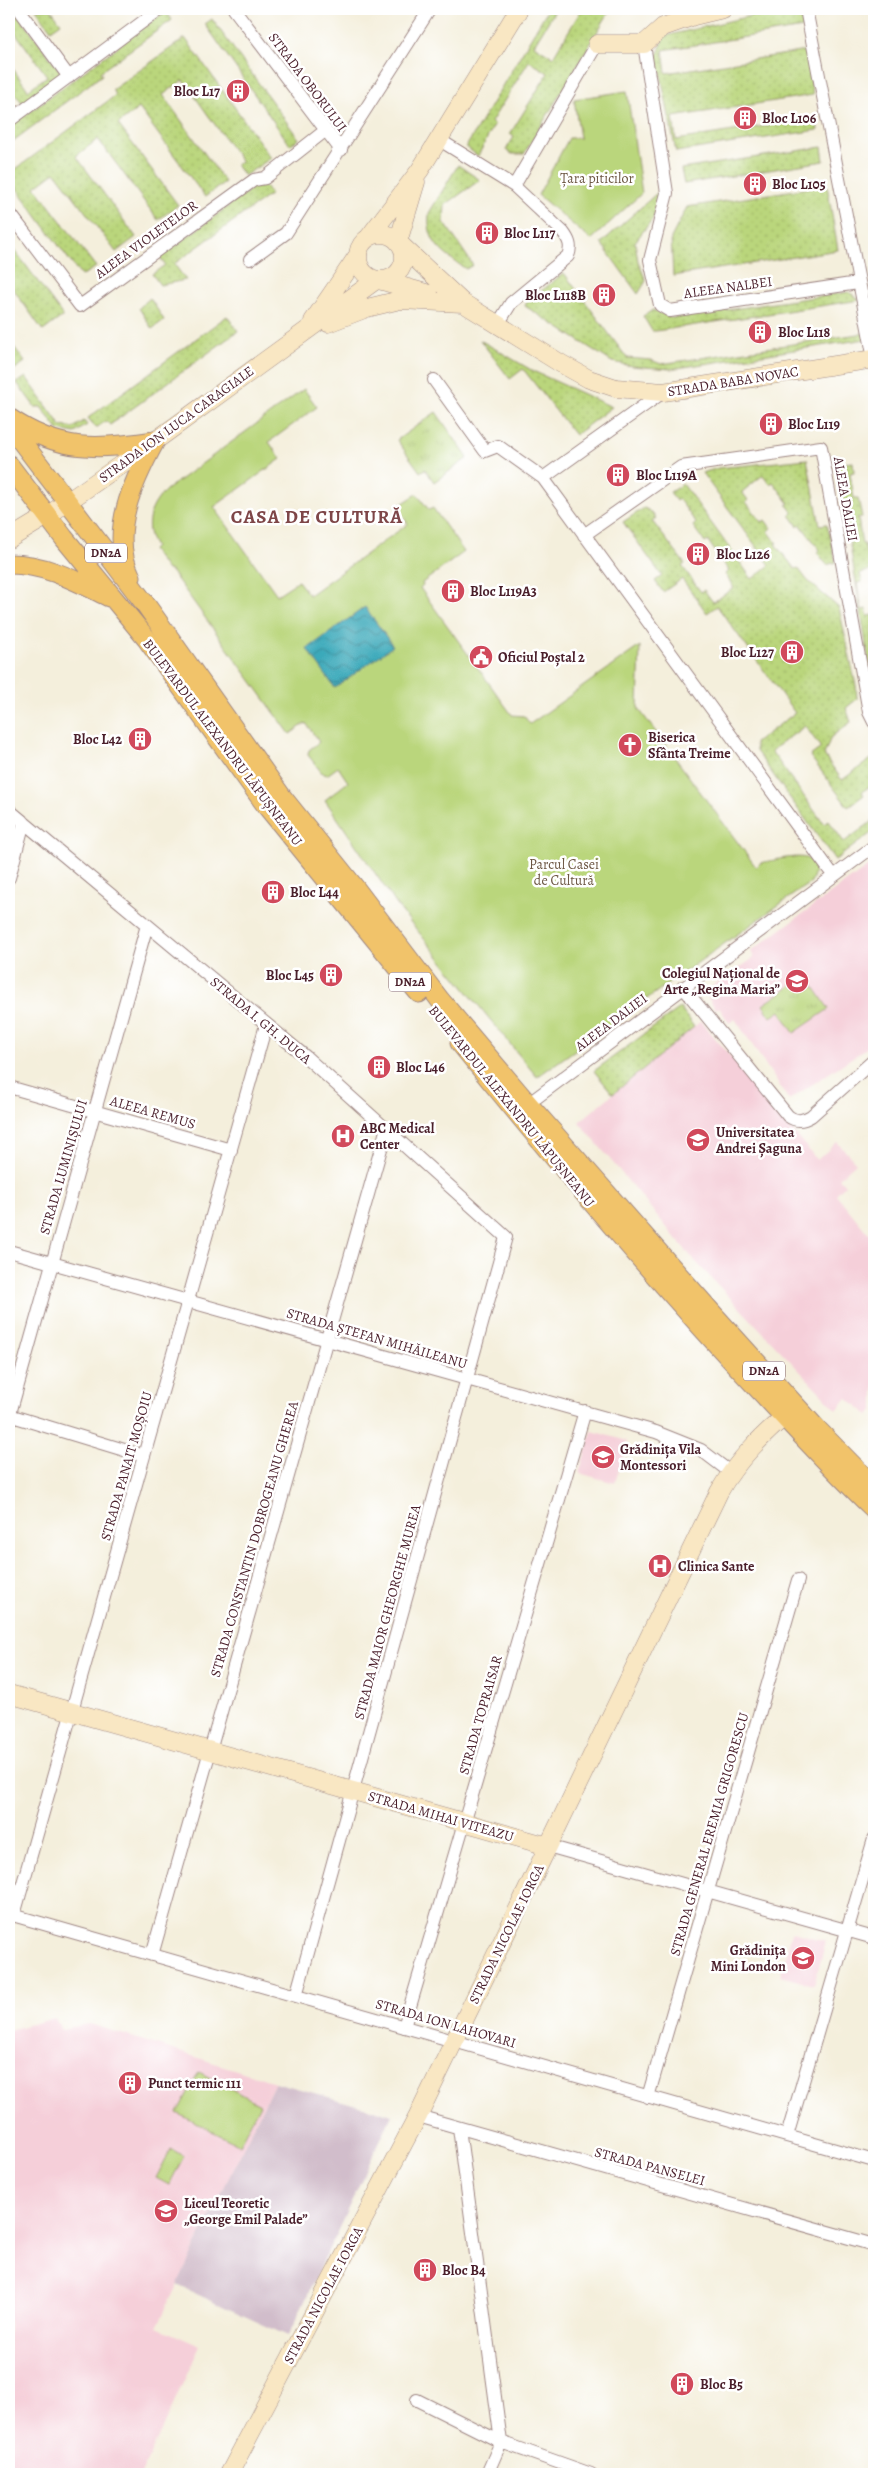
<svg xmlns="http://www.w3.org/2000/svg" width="883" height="2483" viewBox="0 0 883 2483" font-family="Alegreya,serif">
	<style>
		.built { fill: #f5cfd9 }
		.industrial { fill: #d1bdcb }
		.grass { fill: url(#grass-tufts); stroke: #827a53 }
		.park { fill: #bad67b; stroke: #827a53 }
		.garden { fill: url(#garden-dots); stroke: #827a53 }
		.water { fill: url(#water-waves); stroke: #426472 }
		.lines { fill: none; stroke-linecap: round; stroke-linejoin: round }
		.street-casing { stroke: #9f8784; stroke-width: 14 }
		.secondary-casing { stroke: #9f8784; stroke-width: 19 }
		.primary-casing { stroke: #9f8784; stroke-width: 21 }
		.street { stroke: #fff; stroke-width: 12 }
		.secondary { stroke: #f9e7c3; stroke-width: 18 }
		.primary { stroke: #f1c36a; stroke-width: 19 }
		.labels { text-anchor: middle; stroke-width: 5; stroke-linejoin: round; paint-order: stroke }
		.shield { fill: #fff; stroke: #80626b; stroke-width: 1 }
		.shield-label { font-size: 12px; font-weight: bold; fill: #4a1f2b }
		.street-label { font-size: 14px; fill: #4a1f2b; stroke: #fff }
		.poi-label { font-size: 14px; font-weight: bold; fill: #4a1f2b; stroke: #fff; text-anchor: start }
		.park-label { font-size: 14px; fill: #6c5643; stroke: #fff }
		.district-label { font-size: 19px; font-weight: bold; letter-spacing: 1px; fill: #7e4648; stroke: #fff }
	</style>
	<defs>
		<pattern id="grass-tufts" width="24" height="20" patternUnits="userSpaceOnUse" patternTransform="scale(1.25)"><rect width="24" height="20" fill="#bad67b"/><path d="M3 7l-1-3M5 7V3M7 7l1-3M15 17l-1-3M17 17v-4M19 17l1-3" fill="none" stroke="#a1b76a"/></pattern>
		<pattern id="garden-dots" width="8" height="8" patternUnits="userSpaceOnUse" patternTransform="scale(1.25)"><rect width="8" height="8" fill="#bad67b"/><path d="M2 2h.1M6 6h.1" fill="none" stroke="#a1b76a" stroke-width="1.8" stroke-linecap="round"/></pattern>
		<pattern id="water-waves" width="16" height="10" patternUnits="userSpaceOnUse" patternTransform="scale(1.25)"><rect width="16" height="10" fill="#3ba9ba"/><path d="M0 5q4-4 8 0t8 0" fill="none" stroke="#348997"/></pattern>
	</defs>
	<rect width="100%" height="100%" fill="#fff"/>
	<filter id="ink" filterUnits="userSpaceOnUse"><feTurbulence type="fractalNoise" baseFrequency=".02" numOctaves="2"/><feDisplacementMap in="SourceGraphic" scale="10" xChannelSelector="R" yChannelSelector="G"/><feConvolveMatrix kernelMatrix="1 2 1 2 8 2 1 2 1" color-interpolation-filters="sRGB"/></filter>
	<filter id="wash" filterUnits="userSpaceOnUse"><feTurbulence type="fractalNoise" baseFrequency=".0096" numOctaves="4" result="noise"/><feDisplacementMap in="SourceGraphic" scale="20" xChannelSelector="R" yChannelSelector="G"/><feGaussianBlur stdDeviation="1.12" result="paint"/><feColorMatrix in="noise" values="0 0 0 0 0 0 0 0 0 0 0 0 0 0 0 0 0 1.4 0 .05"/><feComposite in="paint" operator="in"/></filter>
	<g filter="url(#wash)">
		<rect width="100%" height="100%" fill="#f4efdc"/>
		<path class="built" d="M874,862V1043L789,1100L735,1019L729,1023L719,1007L716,1009L708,998L709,991L714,985L754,958L751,951Z
			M701,1021L817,1160L837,1142L856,1163L839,1178L845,1185L836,1194L874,1241V1409L869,1415L847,1398L837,1410L694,1260L579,1122Z
			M592,1431L627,1441L615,1483L579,1473Z
			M792,1932L826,1941L814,1985L780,1976Z
			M55,2018L61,2029L90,2024L275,2082L157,2327L200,2346L141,2474H9V2030Z"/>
		<path class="industrial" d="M275,2082L392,2115L288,2336L177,2285Z"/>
		<path class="grass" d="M436,412L468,458L434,482L425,469L420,472L397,440Z
			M806,975L829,1009L794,1033L780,1011L771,1017L763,1005Z"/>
		<path class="park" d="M627,91L642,193L591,240L538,195L569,138H580L574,99Z
			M304,389L317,407L269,442L281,459L214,507L277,595L298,581L309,595L408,524L397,507L417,494L429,510L433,508L464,552L422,583L423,585L420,588L512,715L524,716L530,724L640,646L638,708L756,867L760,863C777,860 830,844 811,882L537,1077L399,908L325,800L348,782L338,767L327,775L322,773L308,755L309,750L319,742L306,723L290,734L171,571L167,570L152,550L155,547C142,526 150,506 166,490Z
			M199,2072L260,2104L239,2145L177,2113Z
			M171,2149L184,2156L169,2185L156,2178Z"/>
		<path class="garden" d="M9,9H14L63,75L23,104L9,85V63L28,90L47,76L9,24Z
			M36,9H51L61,23L51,30Z
			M548,9H556L534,45L553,57L582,9H611L524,154H512L506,150L514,137L510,134L548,73L529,61L491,122L494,125L478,156L466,147Z
			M780,9H800L803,28L663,50L666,73L806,51L813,95L673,117L676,140L816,118L818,130L676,152L657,56L665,36Z
			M166,11L172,20L100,72L102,75L9,144V127Z
			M212,19L299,139L290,145L205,24Z
			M185,38L271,158L244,176L236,165L241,161L183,80L163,95L225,182L205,197L139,108L118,124L178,205L158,220L98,139L76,156L136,237L116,252L55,172L35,187L96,267L81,276L9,178V174L116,95L112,90Z
			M822,147L824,161L684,184L681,169Z
			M458,165L480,180L445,205L444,222L473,265L466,269C444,254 426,244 429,213Z
			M827,185L838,250L673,276L671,238L687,207Z
			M264,186L271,194L174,264L186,280L160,285L152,274L165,265L160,257L254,187Z
			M657,193L660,199L654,217L635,242L638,261L646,281L638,294L601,243Z
			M9,242L63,316L43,331L9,283Z
			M564,273L627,358L651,360L661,364L865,333L866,339L671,369L632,366L612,362L525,306L527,302Z
			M849,292L860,300L656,331H652L643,316L653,310L672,318Z
			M150,298L164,320L152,329L139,308Z
			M227,316L238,331L110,425L106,421L96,428L88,418Z
			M9,340L25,362L9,373Z
			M480,340L533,371L612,407L575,435L523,369L510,379Z
			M26,377L61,426L73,428L84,421L87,425L75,433L58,430L41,407H35L17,383Z
			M807,459L820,525L827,524L836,562L827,565L817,552L820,550L800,524L798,526L790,515L793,513L787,505L789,503L773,482L770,484L763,475L742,492L748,500L746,502L762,522L765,520L771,528L768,531L777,543L775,544L795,569L798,568L807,580L839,608L856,686L857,699L846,708L851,722L831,737L824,755L842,780L874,757V783L862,792L864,795L848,807L810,756L821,748L805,726L771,751L824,824L829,821L844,842L874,820V831L835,860L756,751L755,743L795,713L717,606L707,613L682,579L663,592L655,581L662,576L623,522L644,508L650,511L656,518L652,521L685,564L682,566L701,592L704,590L713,602L734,588L725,574L729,571L708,541L705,543L693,526L696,523L679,499L676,501L670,492L683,484L752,579L770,565L702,473L718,468Z
			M853,462L854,472L850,473L854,498H858L862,517L858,518L862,544H864L866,553L874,551V570L860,573L862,582L857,583L862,610L866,609L868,616L874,615V627H872L874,694L837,464Z
			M680,1008L694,1027L613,1094L594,1071Z"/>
		<path class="water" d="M365,607L393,646L335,688L307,649Z"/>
	</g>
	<g filter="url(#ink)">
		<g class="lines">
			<g class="street-casing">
				<path id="street" d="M19,9L69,77
					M234,9L341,150
					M806,9L874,359
					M644,44L667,193L650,260L660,305L670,311L858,283
					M9,121L160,9
					M438,139L514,186L563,232C569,240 572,246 568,256L511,303L498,324
					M514,186L597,44
					M9,212L80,306L254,180L265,178L326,130
					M250,259L286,233L430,9
					M434,380L485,451L498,446L543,478L833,875
					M543,478L663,392
					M584,535L681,467L821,447L869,712L874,722
					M9,810L306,1057L506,1237L296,1996
					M9,878L24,822
					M683,987L788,1116C796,1122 803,1121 811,1116L874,1060
					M9,1087L231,1150
					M528,1104L874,846
					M9,1251L656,1432L701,1450L730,1472
					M9,1415L144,1456
					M9,1417L147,925
					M548,1846L874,1938
					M9,1914L874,2161
					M14,1915L266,1025
					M152,1955L386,1131
					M404,2027L585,1411
					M648,2097L798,1580
					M418,2116L874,2245
					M459,2128L501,2442
					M787,2136L874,1839
					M417,2400L501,2442L591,2474
					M487,2474L501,2442"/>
			</g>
			<g class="secondary-casing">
				<path id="secondary" d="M597,44H644L663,27L694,16L723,9
					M358 257a23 23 0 1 1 46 0a23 23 0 1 1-46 0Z
					M369,237L420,170L519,9
					M398,242L416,182
					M401,245L463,303L560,363L589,379L616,388L663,392L874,359
					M379,280L429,294
					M313,321L358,255
					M328,323L367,308L400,300L463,303
					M9,539L47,516L155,441L376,280
					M9,1694L548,1846
					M229,2474L418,2116L719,1492C738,1458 765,1433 794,1408"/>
			</g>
			<g class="primary-casing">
				<path id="primary" d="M9,418C59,452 97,450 155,441
					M9,425L146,605L282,797L355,888L440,1000L528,1104L712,1313L816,1428L874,1487
					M9,465L64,538L146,638L265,804L419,993
					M9,564C46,564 76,581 109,597
					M131,577C108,533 134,480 155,441
					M460,1043C558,1164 657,1282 764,1395C800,1434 836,1473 874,1509"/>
			</g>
			<use href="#street" class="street"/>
			<use href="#secondary" class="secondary"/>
			<use href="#primary" class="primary"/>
		</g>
	</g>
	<defs>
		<g id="building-disc" transform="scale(1.25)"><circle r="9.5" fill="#d1495b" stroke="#fff"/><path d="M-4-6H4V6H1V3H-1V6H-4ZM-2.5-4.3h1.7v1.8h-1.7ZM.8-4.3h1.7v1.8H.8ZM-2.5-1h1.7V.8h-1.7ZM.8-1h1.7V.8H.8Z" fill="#fff"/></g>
		<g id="civic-disc" transform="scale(1.25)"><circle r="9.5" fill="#d1495b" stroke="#fff"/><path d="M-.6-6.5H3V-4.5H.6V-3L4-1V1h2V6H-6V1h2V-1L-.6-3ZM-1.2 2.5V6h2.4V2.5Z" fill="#fff"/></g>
		<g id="church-disc" transform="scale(1.25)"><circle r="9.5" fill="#d1495b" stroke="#fff"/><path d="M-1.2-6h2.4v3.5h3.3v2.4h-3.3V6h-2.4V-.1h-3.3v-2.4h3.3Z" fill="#fff"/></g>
		<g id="school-disc" transform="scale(1.25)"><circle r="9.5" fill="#d1495b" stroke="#fff"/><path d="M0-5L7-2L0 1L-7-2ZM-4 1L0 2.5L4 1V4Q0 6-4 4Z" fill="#fff"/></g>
		<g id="hospital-disc" transform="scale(1.25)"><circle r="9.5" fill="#d1495b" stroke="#fff"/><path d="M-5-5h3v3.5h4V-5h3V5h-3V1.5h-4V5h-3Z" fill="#fff"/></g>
		<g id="university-disc" transform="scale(1.25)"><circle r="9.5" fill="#d1495b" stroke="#fff"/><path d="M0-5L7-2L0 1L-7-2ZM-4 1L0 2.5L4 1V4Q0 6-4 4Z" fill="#fff"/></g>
	</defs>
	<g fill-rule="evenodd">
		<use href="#building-disc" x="238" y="91"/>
		<use href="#building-disc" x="745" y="118"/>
		<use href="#building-disc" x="755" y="184"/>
		<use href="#building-disc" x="487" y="233"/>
		<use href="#building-disc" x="604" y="295"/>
		<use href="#building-disc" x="760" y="332"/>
		<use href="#building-disc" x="771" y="424"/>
		<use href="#building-disc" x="618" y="475"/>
		<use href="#building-disc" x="698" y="554"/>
		<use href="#building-disc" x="453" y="591"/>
		<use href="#building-disc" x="792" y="652"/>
		<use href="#civic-disc" x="481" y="657"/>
		<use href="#building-disc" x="140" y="739"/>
		<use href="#church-disc" x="630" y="745"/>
		<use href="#building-disc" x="273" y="892"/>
		<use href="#building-disc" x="331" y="975"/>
		<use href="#school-disc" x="797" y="981"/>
		<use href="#building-disc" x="379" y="1067"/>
		<use href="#hospital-disc" x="343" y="1136"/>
		<use href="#university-disc" x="698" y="1140"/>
		<use href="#school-disc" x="603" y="1457"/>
		<use href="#hospital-disc" x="660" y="1566"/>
		<use href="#school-disc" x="803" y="1958"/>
		<use href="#building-disc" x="130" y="2083"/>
		<use href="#school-disc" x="166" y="2211"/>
		<use href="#building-disc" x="425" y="2270"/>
		<use href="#building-disc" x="682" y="2384"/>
	</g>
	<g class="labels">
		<g class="shield">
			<rect x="85" y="543.5" width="42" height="19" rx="4"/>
			<rect x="389" y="972.5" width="42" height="19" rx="4"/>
			<rect x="743" y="1361.5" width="42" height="19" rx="4"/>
		</g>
		<g class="shield-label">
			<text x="106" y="557">DN2A</text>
			<text x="410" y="986">DN2A</text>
			<text x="764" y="1375">DN2A</text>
		</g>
		<g class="street-label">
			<text transform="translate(308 82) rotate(53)" y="5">STRADA OBORULUI</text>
			<text transform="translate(146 239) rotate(-36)" y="5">ALEEA VIOLETELOR</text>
			<text transform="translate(728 287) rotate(-8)" y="5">ALEEA NALBEI</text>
			<text transform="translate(733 381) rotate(-9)" y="5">STRADA BABA NOVAC</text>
			<text transform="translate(176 424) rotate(-36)" y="5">STRADA ION LUCA CARAGIALE</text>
			<text transform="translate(846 499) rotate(80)" y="5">ALEEA DALIEI</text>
			<text transform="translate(223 742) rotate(53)" y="5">BULEVARDUL ALEXANDRU LĂPUȘNEANU</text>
			<text transform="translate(261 1020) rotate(40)" y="5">STRADA I. GH. DUCA</text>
			<text transform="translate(611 1022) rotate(-37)" y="5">ALEEA DALIEI</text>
			<text transform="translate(512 1106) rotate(51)" y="5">BULEVARDUL ALEXANDRU LĂPUȘNEANU</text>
			<text transform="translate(153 1112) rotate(16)" y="5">ALEEA REMUS</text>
			<text transform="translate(63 1167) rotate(-74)" y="5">STRADA LUMINIȘULUI</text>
			<text transform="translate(377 1338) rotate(16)" y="5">STRADA ȘTEFAN MIHĂILEANU</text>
			<text transform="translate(126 1466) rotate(-74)" y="5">STRADA PANAIT MOȘOIU</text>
			<text transform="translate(254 1539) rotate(-74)" y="5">STRADA CONSTANTIN DOBROGEANU GHEREA</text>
			<text transform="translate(387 1612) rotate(-75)" y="5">STRADA MAIOR GHEORGHE MUREA</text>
			<text transform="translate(480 1715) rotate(-74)" y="5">STRADA TOPRAISAR</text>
			<text transform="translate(441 1816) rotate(16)" y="5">STRADA MIHAI VITEAZU</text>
			<text transform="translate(709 1834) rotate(-74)" y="5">STRADA GENERAL EREMIA GRIGORESCU</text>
			<text transform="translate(506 1934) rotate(-64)" y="5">STRADA NICOLAE IORGA</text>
			<text transform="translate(446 2023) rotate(16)" y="5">STRADA ION LAHOVARI</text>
			<text transform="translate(650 2166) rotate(15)" y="5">STRADA PANSELEI</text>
			<text transform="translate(323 2295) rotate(-62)" y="5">STRADA NICOLAE IORGA</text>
		</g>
		<g class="poi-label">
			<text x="220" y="96" text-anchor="end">Bloc L17</text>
			<text x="762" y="123">Bloc L106</text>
			<text x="772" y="189">Bloc L105</text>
			<text x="504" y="238">Bloc L117</text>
			<text x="586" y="300" text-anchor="end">Bloc L118B</text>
			<text x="778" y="337">Bloc L118</text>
			<text x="788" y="429">Bloc L119</text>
			<text x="636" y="480">Bloc L119A</text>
			<text x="716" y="559">Bloc L126</text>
			<text x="470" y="596">Bloc L119A3</text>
			<text x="774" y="657" text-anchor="end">Bloc L127</text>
			<text x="498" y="662">Oficiul Poștal 2</text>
			<text x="648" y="742">Biserica<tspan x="648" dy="16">Sfânta Treime</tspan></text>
			<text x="122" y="744" text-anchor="end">Bloc L42</text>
			<text x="290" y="897">Bloc L44</text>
			<text x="780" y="978" text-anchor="end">Colegiul Național de<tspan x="780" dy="16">Arte „Regina Maria”</tspan></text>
			<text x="314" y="980" text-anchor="end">Bloc L45</text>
			<text x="396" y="1072">Bloc L46</text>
			<text x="360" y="1133">ABC Medical<tspan x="360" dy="16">Center</tspan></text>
			<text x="716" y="1137">Universitatea<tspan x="716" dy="16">Andrei Șaguna</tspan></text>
			<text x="620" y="1454">Grădinița Vila<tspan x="620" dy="16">Montessori</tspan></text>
			<text x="678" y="1571">Clinica Sante</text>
			<text x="786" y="1955" text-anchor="end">Grădinița<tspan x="786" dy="16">Mini London</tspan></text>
			<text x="148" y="2088">Punct termic 111</text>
			<text x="184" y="2208">Liceul Teoretic<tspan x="184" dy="16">„George Emil Palade”</tspan></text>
			<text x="442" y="2275">Bloc B4</text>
			<text x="700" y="2389">Bloc B5</text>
		</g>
		<g class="park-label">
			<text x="597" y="183">Țara piticilor</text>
			<text x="564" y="869">Parcul Casei<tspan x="564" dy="16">de Cultură</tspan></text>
		</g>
		<g class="district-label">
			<text x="317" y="523">CASA DE CULTURĂ</text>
		</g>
	</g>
	<rect width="883" height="2483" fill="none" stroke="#fff" stroke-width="30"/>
</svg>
